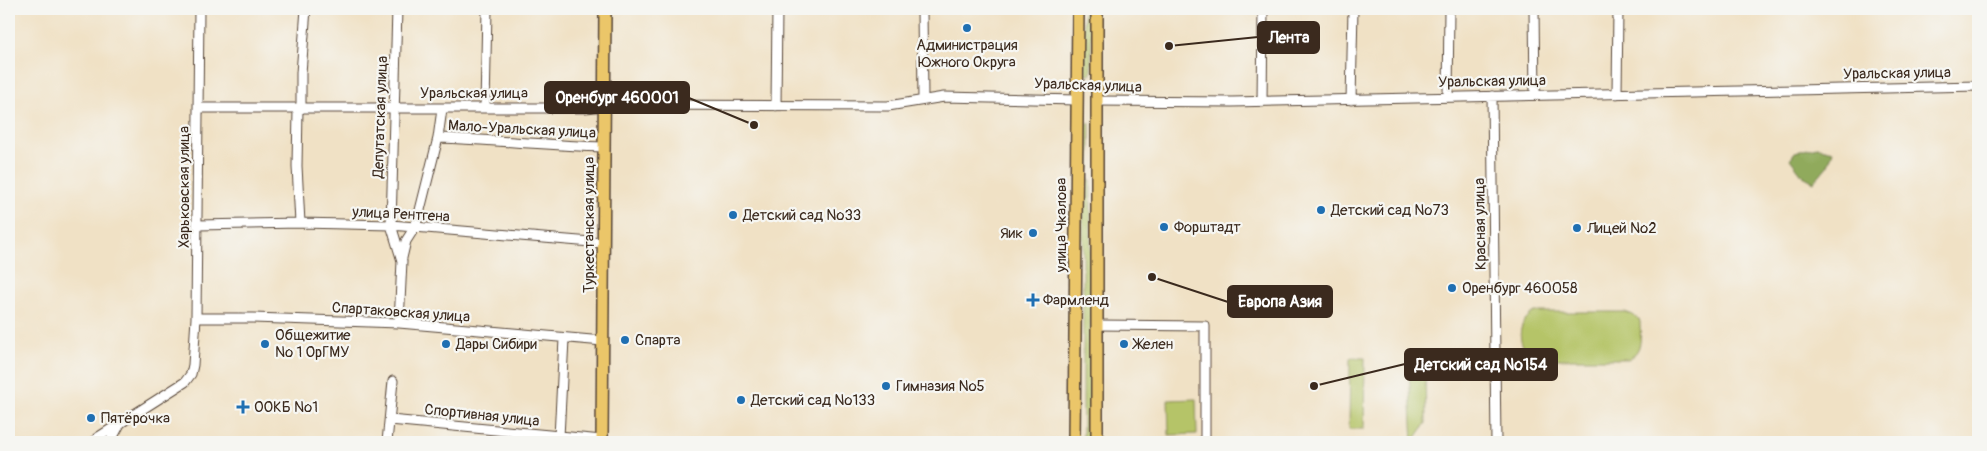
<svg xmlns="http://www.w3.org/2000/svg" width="1987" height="451" viewBox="0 0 1987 451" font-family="Pangolin,sans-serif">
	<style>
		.green { fill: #b5c467; stroke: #787742 }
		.forest { fill: #90aa5c; stroke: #666a3d }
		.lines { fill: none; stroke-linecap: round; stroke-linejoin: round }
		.minor-casing { stroke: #564537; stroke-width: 11 }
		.major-casing { stroke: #564537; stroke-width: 14 }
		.minor { stroke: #fff; stroke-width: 9 }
		.major { stroke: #ebc669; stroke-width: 11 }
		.poi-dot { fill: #1f6fb2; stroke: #f6f6f2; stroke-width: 2 }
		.labels { text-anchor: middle; stroke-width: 4.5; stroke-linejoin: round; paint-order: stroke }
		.poi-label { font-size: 15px; fill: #3b2a1e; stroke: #f6f6f2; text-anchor: start }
		.street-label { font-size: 15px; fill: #3b2a1e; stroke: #f6f6f2 }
		.leader { fill: none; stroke: #3b2a1e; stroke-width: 2 }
		.callout-dot { fill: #3b2a1e; stroke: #f6f6f2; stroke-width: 2 }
		.callout { fill: #3b2a1e; stroke: #3b2a1e; stroke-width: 2 }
		.callout-label { font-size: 16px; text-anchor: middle; font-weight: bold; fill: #fff }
	</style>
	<rect width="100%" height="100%" fill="#f6f6f2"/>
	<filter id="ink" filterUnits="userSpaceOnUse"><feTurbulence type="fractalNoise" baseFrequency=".02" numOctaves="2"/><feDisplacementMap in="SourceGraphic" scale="10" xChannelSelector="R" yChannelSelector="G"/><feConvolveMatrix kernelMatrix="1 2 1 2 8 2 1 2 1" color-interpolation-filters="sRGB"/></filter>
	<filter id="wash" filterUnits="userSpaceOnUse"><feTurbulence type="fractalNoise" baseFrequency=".0096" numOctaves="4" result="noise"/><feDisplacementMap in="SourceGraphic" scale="20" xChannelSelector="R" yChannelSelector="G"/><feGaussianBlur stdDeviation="1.12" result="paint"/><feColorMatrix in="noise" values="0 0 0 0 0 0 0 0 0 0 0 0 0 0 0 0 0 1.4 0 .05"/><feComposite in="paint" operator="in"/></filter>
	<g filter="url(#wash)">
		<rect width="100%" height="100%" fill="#f0e1c5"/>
		<path class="green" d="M1084,9H1092L1091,74H1083Z
			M1086,123H1090V169L1086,171L1082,169V132Z
			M1083,180H1091L1090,442H1083Z
			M1535,312H1625L1633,315L1640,321C1640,337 1644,350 1628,359H1535C1516,347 1515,322 1535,312Z
			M1350,358H1365L1364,429H1349Z
			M1409,370H1425L1426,423L1413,442Z
			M1196,399L1197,434L1169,435L1168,400Z"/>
		<path class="forest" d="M1817,147L1833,151L1828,165L1814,182L1803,176L1790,159L1795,152Z"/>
	</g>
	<g filter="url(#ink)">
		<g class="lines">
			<g class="minor-casing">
				<path id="minor" d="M397,9L391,225L402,261L399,323
					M922,9L923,99
					M1534,9L1535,95
					M1617,94L1618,9
					M1492,96L1496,442
					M1448,97L1449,9
					M1351,100L1353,9
					M1097,101L1232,102L1978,86
					M1262,102L1263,9
					M776,106L777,9
					M199,108H585L619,105L888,106L944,97L1077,100
					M485,108L487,9
					M298,109L297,166L300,223
					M301,109V73L306,9
					M438,138C493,140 548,145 604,147
					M198,225L300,223L391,225L603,243
					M402,258L406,241L415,227L419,214L438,138L442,109
					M196,318H253L399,323L603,341
					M1098,325L1205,326V442
					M390,420L602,440
					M559,437L564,339
					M97,438L185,382L191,374L193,365L196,318L199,9
					M110,442L120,424
					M387,442L393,381"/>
			</g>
			<g class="major-casing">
				<path id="major" d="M602,442L605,9
					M1074,442L1078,9
					M1097,442V9"/>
			</g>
			<use href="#minor" class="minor"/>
			<use href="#major" class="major"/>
		</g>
	</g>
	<g class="poi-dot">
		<circle cx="967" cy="28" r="5"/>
		<circle cx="1321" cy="210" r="5"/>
		<circle cx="733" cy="215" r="5"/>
		<circle cx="1164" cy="227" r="5"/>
		<circle cx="1577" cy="228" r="5"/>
		<circle cx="1033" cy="233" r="5"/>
		<circle cx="1452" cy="288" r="5"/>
		<path d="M1030.5 292.5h5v5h5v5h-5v5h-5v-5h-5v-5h5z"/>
		<circle cx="625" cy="340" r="5"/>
		<circle cx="265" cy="344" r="5"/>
		<circle cx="446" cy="344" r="5"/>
		<circle cx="1124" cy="344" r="5"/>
		<circle cx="886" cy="386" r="5"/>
		<circle cx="741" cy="400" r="5"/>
		<path d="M240.5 399.5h5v5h5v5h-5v5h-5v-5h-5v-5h5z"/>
		<circle cx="91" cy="418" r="5"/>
	</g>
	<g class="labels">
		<g class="poi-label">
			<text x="967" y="50" text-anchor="middle">Администрация<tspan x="967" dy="17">Южного Округа</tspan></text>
			<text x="1331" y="215">Детский сад №73</text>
			<text x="743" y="220">Детский сад №33</text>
			<text x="1174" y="232">Форштадт</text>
			<text x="1587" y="233">Лицей №2</text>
			<text x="1023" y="238" text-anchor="end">Яик</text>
			<text x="1462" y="293">Оренбург 460058</text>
			<text x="1043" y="305">Фармленд</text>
			<text x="275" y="340">Общежитие<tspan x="275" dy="17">№ 1 ОрГМУ</tspan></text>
			<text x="635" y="345">Спарта</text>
			<text x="456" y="349">Дары Сибири</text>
			<text x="1134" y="349">Желен</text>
			<text x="896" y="391">Гимназия №5</text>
			<text x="751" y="405">Детский сад №133</text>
			<text x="254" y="412">ООКБ №1</text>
			<text x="101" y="423">Пятёрочка</text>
		</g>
		<g class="street-label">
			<text transform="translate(1897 73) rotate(-1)" y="5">Уральская улица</text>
			<text transform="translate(1492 81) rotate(-1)" y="5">Уральская улица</text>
			<text transform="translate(1088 85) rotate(2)" y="5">Уральская улица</text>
			<text x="474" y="98">Уральская улица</text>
			<text transform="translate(380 117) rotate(-88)" y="5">Депутатская улица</text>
			<text transform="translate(522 129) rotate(3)" y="5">Мало-Уральская улица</text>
			<text transform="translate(184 187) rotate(-90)" y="5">Харьковская улица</text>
			<text transform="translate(401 214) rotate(3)" y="5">улица Рентгена</text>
			<text transform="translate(1480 224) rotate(-91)" y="5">Красная улица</text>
			<text transform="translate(589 225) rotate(-90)" y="5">Туркестанская улица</text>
			<text transform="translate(1061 225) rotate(-90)" y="5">улица Чкалова</text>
			<text transform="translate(401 312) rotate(4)" y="5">Спартаковская улица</text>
			<text transform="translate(482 415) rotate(6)" y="5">Спортивная улица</text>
		</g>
	</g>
	<path class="leader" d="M1169 46L1258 37M754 125L689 98M1152 277L1228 302M1314 386L1405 364"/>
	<g class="callout-dot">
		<circle cx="1169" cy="46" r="5"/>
		<circle cx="754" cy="125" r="5"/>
		<circle cx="1152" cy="277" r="5"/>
		<circle cx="1314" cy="386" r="5"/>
	</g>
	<g class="callout">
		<rect x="1258" y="22" width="61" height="31" rx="5"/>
		<rect x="545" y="82" width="144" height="31" rx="5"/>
		<rect x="1228" y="286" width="104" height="31" rx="5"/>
		<rect x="1405" y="349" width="152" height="31" rx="5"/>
	</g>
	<g class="callout-label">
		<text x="1289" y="43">Лента</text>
		<text x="617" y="103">Оренбург 460001</text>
		<text x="1280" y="307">Европа Азия</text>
		<text x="1481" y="370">Детский сад №154</text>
	</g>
	<rect width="1987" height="451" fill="none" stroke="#f6f6f2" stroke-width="30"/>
</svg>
